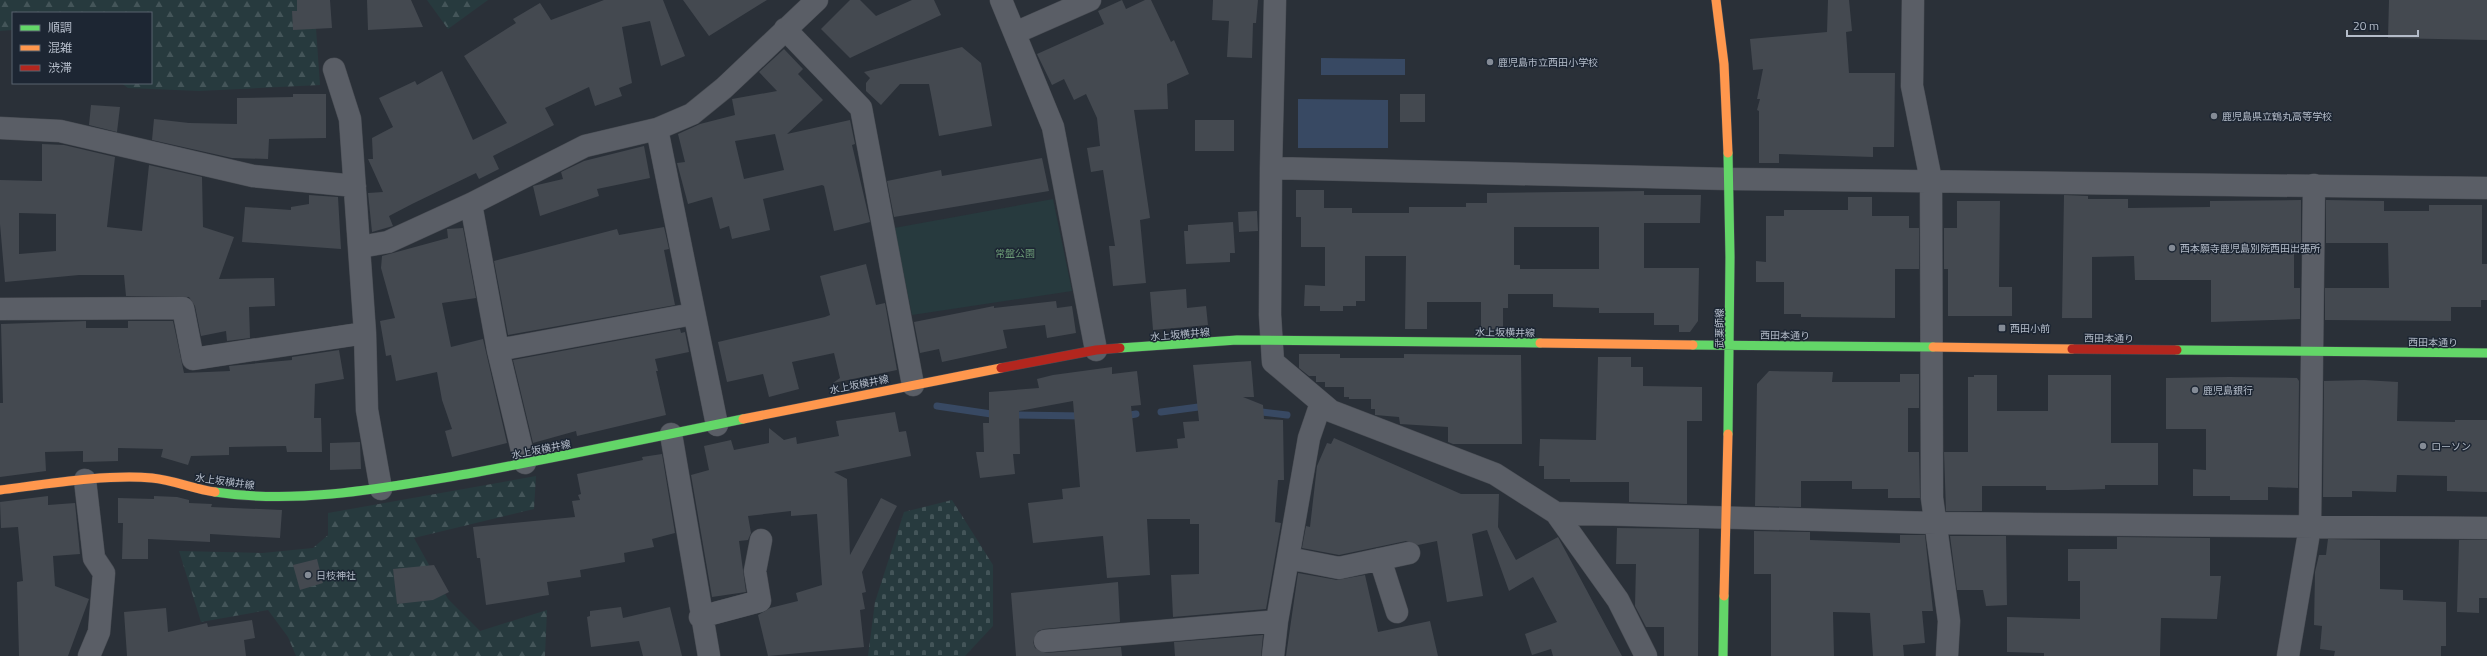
<svg xmlns="http://www.w3.org/2000/svg" width="2487" height="656" viewBox="0 0 2487 656" font-family="'Titillium Web','Noto Sans JP',sans-serif">
	<style>
		.forest { fill: url(#forest-firs) }
		.cemetery { fill: url(#cemetery-stones) }
		.park { fill: #273a3e }
		.water { fill: #384963 }
		.lines { fill: none; stroke-linecap: round; stroke-linejoin: round }
		.stream { stroke: #384963; stroke-width: 7 }
		.building { fill: #444950; fill-rule: evenodd }
		.street-casing { stroke: #484c53; stroke-width: 23 }
		.fast-casing { stroke: #484c53; stroke-width: 10 }
		.slow-casing { stroke: #484c53; stroke-width: 10 }
		.jam-casing { stroke: #484c53; stroke-width: 10 }
		.street { stroke: #5a5e66; stroke-width: 22 }
		.fast { stroke: #63d668; stroke-width: 9 }
		.slow { stroke: #ff974d; stroke-width: 9 }
		.jam { stroke: #b3261e; stroke-width: 9 }
		.poi-dot { fill: #848b96; stroke: #1d2633; stroke-width: 1.5 }
		.labels { text-anchor: middle; stroke-width: 3; stroke-linejoin: round; paint-order: stroke }
		.poi-label { font-size: 10px; fill: #b4bcc9; stroke: #1d2633; text-anchor: start }
		.park-label { font-size: 10px; fill: #6b9a76; stroke: #1d2633 }
		.street-label { font-size: 10px; fill: #b4bcc9; stroke: #1d2633 }
	</style>
	<defs>
		<pattern id="forest-firs" width="22" height="20" patternUnits="userSpaceOnUse"><rect width="22" height="20" fill="#273a3e"/><path d="M5 1l3.5 6h-7zM16 11l3.5 6h-7z" fill="#445559"/></pattern>
		<pattern id="cemetery-stones" width="16" height="16" patternUnits="userSpaceOnUse"><rect width="16" height="16" fill="#273a3e"/><path d="M2 7V4a2 2 0 0 1 4 0v3zM10 15v-3a2 2 0 0 1 4 0v3z" fill="#445559"/></pattern>
	</defs>
	<rect width="100%" height="100%" fill="#2a3038"/>
	<path class="forest" d="M0,0H314L320,85L199,91L128,88L121,83H151V13H13V30L0,31Z
		M427,0H488L448,29Z
		M536,476L534,509L414,538L448,599L480,631L547,610L545,656H296L288,637L268,610L201,622L179,551L262,553L313,548L328,535V513Z"/>
	<path class="cemetery" d="M952,500L993,565V626L965,656H868L875,602L904,512Z"/>
	<path class="park" d="M1053,199L1072,291L912,315L894,228Z"/>
	<path class="water" d="M1321,58L1405,59V75H1321Z
		M1298,99L1388,100V148H1298Z"/>
	<g class="lines">
		<path class="stream" d="M937,406L998,415
			M1254,411L1287,415
			M1161,412L1206,406
			M1010,415L1084,416
			M1124,416L1136,414"/>
	</g>
	<path class="building" d="M297,0H330L332,28L293,30L292,11H297Z
		M367,0H411L423,27L368,30Z
		M604,0H663L685,56L661,66L650,21L622,27L632,83L619,88L622,96L595,106L589,87L545,108L554,125L493,156L499,169L479,179L476,173L412,204L389,216L393,226L372,232L368,193L383,192L368,159H373L372,138L393,127L379,98L415,81L417,85L442,71L473,140L507,123L464,56L516,23L513,19L540,3L551,20Z
		M683,0H767L709,36Z
		M850,0H860L876,16L912,0H934L941,15L850,58L821,29Z
		M1122,0L1126,9L1145,0H1151L1171,42L1174,40L1189,74L1167,84L1168,109L1134,110L1150,218L1140,220L1146,283L1113,286L1109,246H1115L1103,170L1091,172L1087,148L1100,146L1097,118L1086,94L1074,100L1064,79L1052,85L1037,54L1104,24L1098,11Z
		M1213,0H1258L1256,23H1253L1252,58L1227,57L1229,21L1212,20Z
		M1828,0H1849L1852,31L1846,32L1849,73H1895L1894,147H1873V157L1779,154V163H1759V111L1757,110L1760,99H1757L1763,69L1753,70L1750,39L1827,32Z
		M2389,0H2487V40L2388,38Z
		M962,47L981,63L992,126L939,136L929,84H900L881,105L866,91V83L870,78L864,72Z
		M784,49L803,69L798,74L823,100L787,134L850,120L855,144L852,145L870,222L834,231L824,186L822,185L763,199L770,230L732,239L729,226L720,229L712,197L688,204L677,163L685,162L678,134L700,124L735,115L732,99L777,91L759,72ZM775,134L784,170L744,179L735,141Z
		M293,94H326V138L269,139L268,159L232,158L152,140L154,119L189,123L237,124V98L293,97Z
		M1400,94H1425V122H1400Z
		M91,105L120,107L117,132L89,125Z
		M1195,120H1234V151H1195Z
		M42,144L64,145L115,157L107,227L142,231L149,165L202,177L203,227L234,237L219,279L274,278L275,306L249,307L250,338L227,341L226,331L201,336L195,306L189,297L126,296L124,275H79L5,282L0,224V180L42,181ZM19,213L56,214V251L19,254Z
		M644,146L650,178L597,189L599,196L540,216L533,186L563,179L561,172L584,161Z
		M1042,158L1049,191L894,217L887,181L941,170L942,176Z
		M1296,190H1324V208H1352V213H1409V207H1466V203H1487V193L1644,191V195H1701L1700,223H1644V268H1699L1698,321L1690,332H1679V325H1654V313H1599V308L1553,307V294H1508V308H1503V330H1481V302H1427V329H1405L1406,256H1365V301H1356V306H1343V311H1320V306H1304L1305,285L1325,286V247H1301V217H1296ZM1514,227H1599V269H1520V265H1514Z
		M309,195L338,197L341,249L242,242L245,207L291,210V207L309,204Z
		M2064,195L2088,196V199H2128V208L2210,207V201L2301,200V243H2294V288H2300V319L2211,322V280H2135L2134,256L2092,257V318H2062Z
		M1848,197H1872V216H1909V228H1919V269H1895V318L1801,317V314H1784V282H1756V261L1766,262V216H1784V210H1848Z
		M2326,200L2384,201V211H2429V205H2482V264H2487V300H2481V307H2451V321L2325,320V288H2389L2388,243H2326Z
		M1957,201H2000L1999,287H2012V316H1948V269H1944V228H1957Z
		M1257,211L1258,231L1239,232L1238,212Z
		M1233,222L1235,253H1230V262L1186,264L1184,231H1188V225Z
		M664,227L669,249L664,250L675,305L508,335L494,261L617,229L619,235Z
		M463,228L476,298L442,303L451,347L483,339L507,443L452,457L445,431L452,429L442,400L437,372L396,381L391,355L386,356L380,321L395,318L381,268L382,256L448,238L447,229Z
		M866,264L876,305L885,303L897,370L833,383L840,378L834,353L792,362L799,389L769,397L763,374L727,382L718,342L825,317L830,315L820,276Z
		M1186,289L1187,308L1206,306L1208,325L1153,330L1150,292Z
		M1056,301L1057,308L1072,306L1076,333L1047,338L1045,325L1003,330L1007,348L942,362L939,349L920,353L914,322L994,306V308Z
		M86,321V328H128V321H173L184,373L230,371L229,366L292,360V357L339,350L344,379L315,384L314,418H321L322,452H287L286,446L229,447V455L191,456L188,465L161,457L163,449L118,448V461L83,462V451L45,452L46,471L0,477V403H3L1,324Z
		M680,329L681,333L685,332L689,352L655,359L658,371H656L666,415L577,436L576,431L533,443L513,360Z
		M1299,354H1340V358H1404V354L1521,355L1522,444H1453L1448,442V427L1400,424L1399,417L1375,415V409H1371V399H1349V397H1344V387H1325V382H1316V376H1309L1299,368Z
		M1598,357H1631V367H1643V386L1702,387V421H1687V504L1629,502V482H1570V479H1544V466H1539L1540,439L1596,440Z
		M1251,361L1254,397H1243L1263,405L1264,419L1283,420L1284,480H1278L1275,522L1281,523L1266,609L1173,617L1171,575L1199,574V524H1190V519H1147L1150,575L1107,578L1103,536L1033,543L1028,503L1063,499L1062,489L1080,487L1073,401L1019,411L1020,454H1013L1015,474L980,478L976,452H984L983,423H989V392L1039,388L1037,379L1053,375L1112,367V374L1137,371L1141,405L1131,406L1136,452L1178,448L1177,439L1185,438L1183,422L1199,421L1193,365Z
		M1769,371L1833,372L1832,382H1900V374H1919V408H1908V452H1919L1920,498H1888V489H1852V481H1801V507L1755,506L1757,384Z
		M1974,375H1997V411H2048V375H2111V443H2158V485H2105V489L2069,490H2046V486H1982V511H1946L1944,452H1968V377H1974Z
		M2229,377L2297,378L2299,381L2298,488L2268,487V500H2230V496H2193V469L2206,470V429H2166V378Z
		M2364,380L2398,382L2397,421L2455,422V420H2487V492L2447,491V476L2397,475L2396,492L2352,491V497H2323L2324,381Z
		M895,412L899,432L906,431L911,456L834,472L847,479L850,555L881,498L897,506L862,572L866,592L862,593L865,609L860,610L864,647L768,656L758,615L770,608L798,601L796,593L822,585L817,514L791,516V511L748,516L751,533L748,540L739,541L746,592L712,597L691,475L709,470L704,446L731,440L734,450L769,443V428L784,440L796,437L797,444L839,436L836,421Z
		M1334,438L1461,494H1499L1498,527L1516,560L1558,537L1622,656H1553L1551,649L1532,655L1525,634L1557,622L1533,577L1509,591L1487,530L1472,534L1483,596L1447,602L1437,541L1418,545L1406,541L1339,555L1302,548L1306,526L1310,527L1317,466L1327,443L1331,444Z
		M360,442L361,469L330,470V443Z
		M662,454L675,533L652,539L654,547L624,553L625,562L580,570L581,577L547,582L549,595L486,605L480,558H477L473,527L575,517L572,501L580,500L578,495L581,494L577,474L643,460L642,457Z
		M48,496V505L75,503L80,554L53,556L55,586L89,599L68,656H19L17,582L23,581L18,527L1,528L0,502Z
		M154,496L177,497L189,500V503L212,504L211,507L282,510L280,538L210,534V542L148,539V559H122L123,523H118V498L154,499Z
		M1617,528L1699,529L1698,656H1664V627H1646L1635,606L1636,564H1616Z
		M1754,531L1810,532V540L1900,543V535H1925L1933,611H1922L1925,643L1903,645L1904,656H1873L1870,613L1833,612L1834,656H1771V574H1754Z
		M1950,536H2006L2007,605L1986,606L1983,590H1957Z
		M2117,537L2210,538V576H2221L2217,619L2161,618L2160,656H2044V653L2007,652V617L2080,619V581H2068V549H2117Z
		M2328,539L2380,540V589L2403,590V600L2446,602V646H2441V656H2334L2335,651L2320,649L2322,626L2314,625L2315,572L2319,555H2326Z
		M2459,540H2487V598H2479V613L2457,612Z
		M317,559L323,583L300,590L293,565Z
		M434,565L449,592L433,600L397,604L393,569Z
		M1298,573L1337,580L1365,575L1378,632L1430,621L1438,656H1286Z
		M1118,582L1120,622L1044,629L1038,631L1033,642L1035,648L1046,653L1121,647L1122,656H1016L1011,593Z
		M621,607L623,618L670,607L682,656H643L639,641L591,647L587,617L590,616V611Z
		M166,608L168,632L207,623L208,627L252,620L255,638L244,640L246,656H127L124,612Z
		M1263,635L1261,656H1175L1174,642Z"/>
	<g class="lines">
		<g class="street-casing">
			<path id="street" d="M1001,0L1053,127L1096,350
				M1275,0L1271,168L1270,315L1273,362L1331,411L1495,474L1556,513L1618,600L1646,656
				M1913,0L1912,86L1931,180L1932,498L1949,621L1947,656
				M785,29L861,108L913,385
				M1015,33L1090,0
				M334,69L350,119L365,333L367,410L381,489
				M0,128L60,131L253,176L355,186
				M657,129L717,425
				M1271,168L1729,179L2487,188
				M471,204L498,350L525,463
				M360,247L388,242L471,204L585,146L657,129L692,114L724,88L817,0
				M0,309L183,308L193,359L365,333
				M498,350L693,314
				M671,434L709,656
				M85,480L94,558L104,573L99,632L89,656
				M1556,513L1935,523L2487,528
				M1288,558L1339,568L1409,553
				M1380,559L1397,612
				M700,617L760,601L755,571L761,540
				M1045,641L1277,621
				M1273,656L1277,621L1309,438L1321,403
				M2288,656L2310,527L2314,185"/>
		</g>
		<g class="fast-casing">
			<path id="fast" d="M1693,345L1933,347
				M1120,348L1237,340L1540,343
				M2177,350L2487,353
				M1728,434L1730,257L1728,153
				M215,492C298,505 384,488 467,474C559,457 651,438 743,419
				M1723,656L1724,596"/>
		</g>
		<g class="slow-casing">
			<path id="slow" d="M1716,0L1724,64L1728,153
				M1540,343L1693,345
				M1933,347L2072,349
				M743,419L1001,368
				M0,490C47,484 106,474 152,478C173,480 194,489 215,492
				M1724,596L1728,434"/>
		</g>
		<g class="jam-casing">
			<path id="jam" d="M2072,349L2177,350
				M1001,368L1096,350L1120,348"/>
		</g>
		<use href="#street" class="street"/>
		<use href="#fast" class="fast"/>
		<use href="#slow" class="slow"/>
		<use href="#jam" class="jam"/>
	</g>
	<g class="poi-dot">
		<circle cx="1490" cy="62" r="4"/>
		<circle cx="2214" cy="116" r="4"/>
		<circle cx="2172" cy="248" r="4"/>
		<rect x="1998" y="324" width="8" height="8" rx="2"/>
		<circle cx="2195" cy="390" r="4"/>
		<circle cx="2423" cy="446" r="4"/>
		<circle cx="308" cy="575" r="4"/>
	</g>
	<g class="labels">
		<g class="poi-label">
			<text x="1498" y="66">鹿児島市立西田小学校</text>
			<text x="2222" y="120">鹿児島県立鶴丸高等学校</text>
			<text x="2180" y="252">西本願寺鹿児島別院西田出張所</text>
			<text x="2010" y="332">西田小前</text>
			<text x="2203" y="394">鹿児島銀行</text>
			<text x="2431" y="450">ローソン</text>
			<text x="316" y="579">日枝神社</text>
		</g>
		<g class="park-label">
			<text x="1015" y="257">常盤公園</text>
		</g>
		<g class="street-label">
			<text transform="translate(1719 328) rotate(-90)" y="4">武薬師線</text>
			<text transform="translate(1505 332) rotate(1)" y="4">水上坂横井線</text>
			<text transform="translate(1180 334) rotate(-5)" y="4">水上坂横井線</text>
			<text transform="translate(1785 335) rotate(1)" y="4">西田本通り</text>
			<text transform="translate(2109 338) rotate(1)" y="4">西田本通り</text>
			<text transform="translate(2433 342) rotate(1)" y="4">西田本通り</text>
			<text transform="translate(859 384) rotate(-11)" y="4">水上坂横井線</text>
			<text transform="translate(541 449) rotate(-11)" y="4">水上坂横井線</text>
			<text transform="translate(225 481) rotate(8)" y="4">水上坂横井線</text>
		</g>
	</g>
	<rect x="12" y="12" width="140" height="72" fill="#1d2633" stroke="#59626f"/>
	<rect x="20" y="25" width="20" height="6" fill="#63d668" stroke="#59626f"/>
	<text x="48" y="32" font-size="12" fill="#b4bcc9">順調</text>
	<rect x="20" y="45" width="20" height="6" fill="#ff974d" stroke="#59626f"/>
	<text x="48" y="52" font-size="12" fill="#b4bcc9">混雑</text>
	<rect x="20" y="65" width="20" height="6" fill="#b3261e" stroke="#59626f"/>
	<text x="48" y="72" font-size="12" fill="#b4bcc9">渋滞</text>
	<path d="M2347 30v6h71v-6" fill="none" stroke="#b4bcc9" stroke-width="2"/>
	<text x="2353" y="30" font-size="12" fill="#b4bcc9" stroke="#1d2633" stroke-width="3" paint-order="stroke">20 m</text>
</svg>
